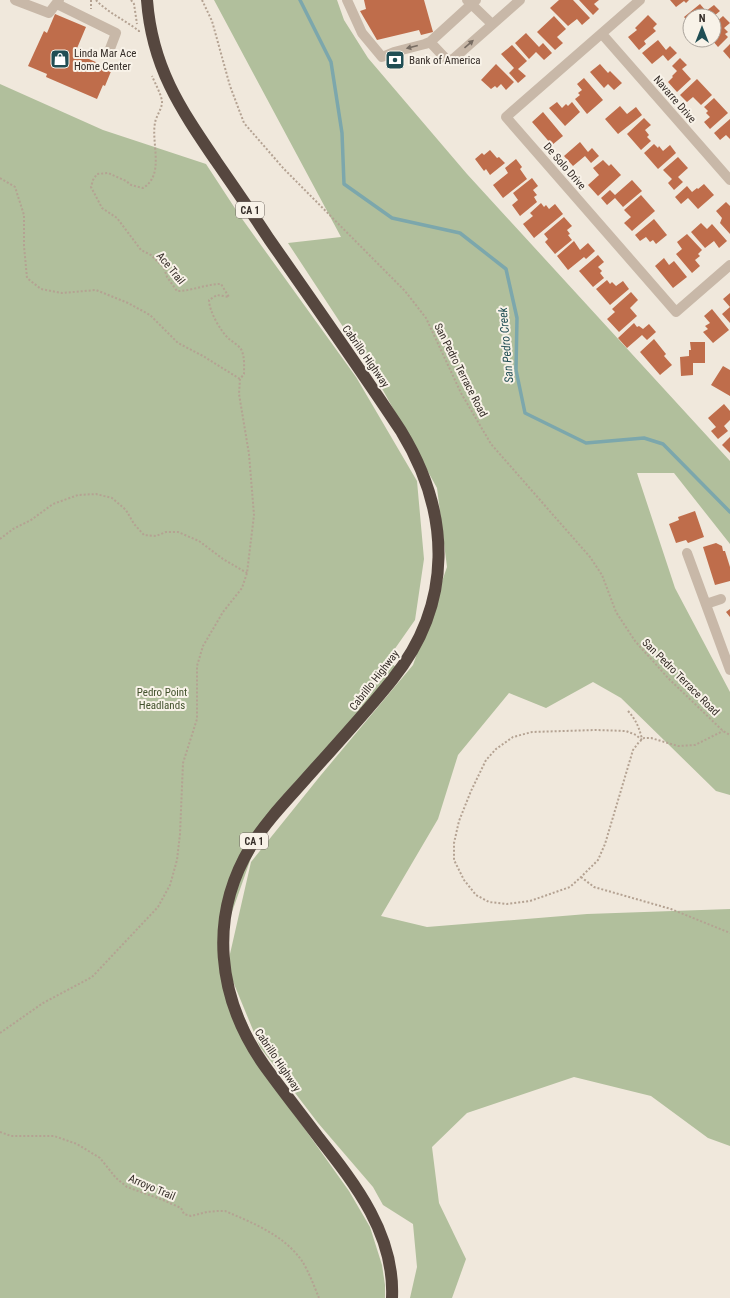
<svg xmlns="http://www.w3.org/2000/svg" width="730" height="1298" viewBox="0 0 730 1298" font-family="'Roboto Condensed',sans-serif">
	<style>
		.green { fill: #b1bf9c }
		.lines { fill: none; stroke-linecap: round; stroke-linejoin: round }
		.stream { stroke: #7ca7ac; stroke-width: 3.5 }
		.building { fill: #bf6d4b }
		.path { stroke: #b4a292; stroke-width: 2; stroke-dasharray: 2 2; stroke-linecap: butt }
		.minor { stroke: #c8b8a8; stroke-width: 10 }
		.highway { stroke: #56473f; stroke-width: 12 }
		.oneway { fill: #776c62 }
		.labels { text-anchor: middle; stroke-width: 4; stroke-linejoin: round; paint-order: stroke }
		.shield { fill: #f8f2e8; stroke: #706862; stroke-width: 1 }
		.shield-label { font-size: 10px; font-weight: bold; fill: #352d28 }
		.poi-label { font-size: 11px; fill: #352d28; stroke: #f8f2e8; text-anchor: start }
		.street-label { font-size: 11px; fill: #352d28; stroke: #f8f2e8 }
		.park-label { font-size: 11px; fill: #43522d; stroke: #f8f2e8 }
		.water-label { font-size: 12px; font-style: italic; fill: #204e54; stroke: #f8f2e8 }
	</style>
	<rect width="100%" height="100%" fill="#f0e8dc"/>
	<path class="green" d="M214,0H337L344,20L368,58L467,174L730,461V544L674,473H637L675,588L730,692V795L716,791L621,698L593,682L546,708L509,693L458,755L438,819L381,916L427,927L587,914L730,909V1146L708,1138L651,1096L574,1077L467,1113L432,1147L439,1203L466,1259L452,1298H410L417,1267L413,1224L383,1205L373,1187L318,1123L260,1047L227,967L251,862L321,775L413,665L447,567L437,488L374,374L288,243L341,237Z
		M0,84L103,130L206,164L240,216L356,377L417,481L424,559L415,620L387,660L401,671L267,828L251,858L225,932L226,977L277,1090L349,1191L370,1227L382,1265L385,1285V1298H0Z"/>
	<g class="lines">
		<path class="stream" d="M300,0L331,62L342,133L344,184L392,218L460,233L506,269L517,318L516,370L525,413L586,443L644,438L663,444L730,512"/>
	</g>
	<path class="building" d="M364,0H424L433,32L421,35L419,30L377,40L360,11L366,9Z
		M559,0H573L590,18L582,25L577,19L568,26L550,8Z
		M579,0H599L594,4L599,9L593,15Z
		M670,0H689L686,3L684,1L676,7Z
		M700,4L706,11L714,5L720,11L714,16H690V24L684,17Z
		M55,14L86,27L75,53L112,69L105,86L103,85L97,99L46,77L47,74L28,66L44,31L47,33Z
		M648,15L657,24L653,28L656,31L644,41L646,44L639,50L628,37L637,30L635,28Z
		M554,16L566,29L557,37L563,43L555,50L537,32Z
		M723,16L730,23L724,28L728,32L725,34L728,37L718,47L712,40H714V24Z
		M526,33L539,47L543,43L552,53L544,60L536,52L529,59L515,43Z
		M658,40L666,50L670,46L677,53L668,61L663,55L652,64L642,53Z
		M730,44V59L723,51Z
		M512,45L527,61L518,69L526,76L518,83L509,73L514,68L501,54Z
		M680,58L687,65L682,69L691,79L677,92L668,82L673,77L672,76L677,71L672,66Z
		M496,64L514,82L506,90L501,84L497,88L495,86L491,89L481,80Z
		M600,64L608,73L610,71L622,83L614,90L608,84L604,88L590,72Z
		M584,78L603,100L587,114L575,99L580,95L578,93L582,90L577,84Z
		M697,79L712,95L701,105L693,97L687,102L680,95Z
		M714,98L728,113L710,129L704,122L710,117L706,113L708,111L704,107Z
		M557,102L562,108L566,104L568,106L572,102L580,112L565,126L549,108Z
		M620,106L627,114L636,107L642,115L618,134L605,119Z
		M543,112L563,136L552,145L532,122Z
		M644,118L651,125L645,130L649,135L647,137L651,141L641,150L627,134Z
		M730,119V139L726,135L720,140L714,133Z
		M580,142L588,152L592,148L599,156L591,163L585,156L573,166L564,156Z
		M654,144L658,148L659,146L663,151L670,145L676,153L658,169L644,153Z
		M490,150L497,158L499,157L505,163L490,175L486,169L484,171L475,159L482,153L484,155Z
		M678,157L688,168L678,177L683,182L674,190L668,183L672,179L663,170Z
		M516,159L522,167L520,169L527,179L503,198L493,185L508,173L505,168Z
		M603,160L609,166L611,164L621,175L598,196L588,185L599,175L593,168Z
		M532,178L538,186L533,190L537,195L534,197L537,202L520,216L512,205L518,200L513,193Z
		M632,180L642,191L623,207L615,198L607,205L601,198L610,190L615,195Z
		M704,184L714,195L698,209L688,198L681,204L675,197L687,186L692,192L697,188L698,189Z
		M641,195L655,211L632,231L624,223L631,217L624,210Z
		M726,202L730,206V234L720,223L722,218L716,211Z
		M541,203L544,207L546,205L549,209L555,204L563,214L534,238L523,224L533,216L530,213Z
		M564,217L572,226L567,230L570,234L568,235L572,240L555,254L545,242L548,239L544,234Z
		M654,219L667,235L656,244L653,240L650,242L646,237L640,241L635,235Z
		M701,223L707,229L712,224L727,241L719,248L714,241L705,248L691,232Z
		M687,234L702,250L698,254L700,256L695,260L700,266L692,273L676,254L682,249L677,242Z
		M574,241L580,250L588,243L595,251L586,259L584,257L568,270L557,256Z
		M598,255L604,262L598,267L602,271L600,273L604,278L593,287L579,271Z
		M664,258L669,265L674,261L687,277L673,288L655,266Z
		M607,280L610,284L612,282L616,286L623,281L629,289L610,305L596,289Z
		M631,292L638,300L630,308L637,316L619,332L607,319L615,312L612,309Z
		M730,293V323L722,314L730,307L723,299Z
		M712,309L729,330L713,343L703,332L708,329L705,326L710,323L704,316Z
		M634,323L637,327L639,326L643,329L649,324L656,332L647,340L642,335L627,348L618,338Z
		M654,339L666,354L664,356L672,365L660,375L640,352Z
		M690,342H705V363H693V375L681,376L680,357L689,356V350H691Z
		M723,366L730,370V396L711,385Z
		M724,404L730,411V420L724,426L728,431L718,439L711,431L716,427L708,418Z
		M730,437V453L722,445Z
		M695,511L704,537L688,543L686,540L676,543L669,524L679,520L678,517Z
		M716,543L722,546L723,551H725L730,567V581L715,585L703,547Z
		M730,609V617L726,612Z"/>
	<g class="lines">
		<path class="path" d="M91,0V9
			M96,0C108,13 125,20 139,31V33
			M131,0L134,4L137,24
			M202,0L212,21L230,86L244,123L284,169L405,291L426,318L461,393L491,444L590,557L602,575L616,612L635,641L668,678L723,731L730,735
			M0,178L15,187L24,215V246L27,278L41,289L62,293L96,290L128,303L150,315L178,343L203,356L240,379
			M0,539L13,529L31,520L53,504L78,495L96,494L112,498L126,510L134,524L144,535L156,536L166,532H178L199,541L223,559L247,573
			M628,711C636,720 639,727 642,739
			M642,740L636,735L626,731L596,730L532,732L513,737L496,749L486,760L471,791L459,821L454,843V860L464,880L476,895L489,902L507,904L530,901L570,887L581,877L598,860L605,844L633,750L639,742L644,738H651L678,746L695,745L723,731
			M581,877L594,887L671,909L730,933
			M0,1033L43,1003L92,977L158,907L170,885L177,860L180,834L183,763L197,719V666L203,646L223,612L242,588L247,573L254,515L249,454L239,394L240,379L244,374C244,366 245,357 241,349C238,345 233,342 229,339C221,332 209,311 209,300L217,295L229,297L221,284C206,284 192,291 177,291L167,277L164,268L151,255L141,250L117,218L102,208L91,187L93,180L97,174L108,173L126,181L131,185L143,188C165,175 151,143 155,123C156,116 162,109 162,102C162,96 155,83 152,76
			M0,1132L11,1136H54L77,1144L100,1158L116,1178L127,1187L163,1200L181,1208L184,1214L191,1216L207,1212L217,1211H225C253,1223 284,1235 302,1261C308,1270 315,1288 319,1298"/>
		<path class="minor" d="M15,0L49,13L59,0
			M347,0L362,33L382,57L394,52L425,44L430,42L476,0
			M467,0L492,24
			M640,0L506,117L676,312L730,265
			M57,4L116,33L108,54
			M602,34L730,180
			M430,42L446,59L452,60L520,0
			M687,553L730,670
			M706,604L721,599"/>
		<path class="highway" d="M147,0C152,67 180,108 216,161C234,187 252,213 269,239C313,302 358,366 401,431C451,513 454,603 392,680C364,715 332,749 302,783C284,803 265,823 251,846C208,917 217,998 264,1065C282,1090 301,1114 319,1138C356,1185 395,1235 392,1298"/>
	</g>
	<defs><path id="oneway-solid" d="M-6-.8H1V-3.2L6.5 0L1 3.2V.8H-6Z"/></defs>
	<g class="oneway">
		<use href="#oneway-solid" transform="translate(469 44) rotate(-41)"/>
		<use href="#oneway-solid" transform="translate(412 47) rotate(166)"/>
	</g>
	<defs>
		<g id="shop-square" transform="scale(1)"><rect x="-9" y="-9" width="18" height="18" rx="4" fill="#204e54" stroke="#f8f2e8"/><path d="M-5-2.5h2.3a2.7 3.5 0 0 1 5.4 0H5L5.5 6h-11ZM-1.5-2.5h3a1.5 2.3 0 0 0-3 0Z" fill="#fff"/></g>
		<g id="bank-square" transform="scale(1)"><rect x="-9" y="-9" width="18" height="18" rx="4" fill="#204e54" stroke="#f8f2e8"/><path d="M-6-4H6V4H-6ZM0-2.3a2.3 2.3 0 1 0 0 4.6a2.3 2.3 0 1 0 0-4.6Z" fill="#fff"/></g>
	</defs>
	<g fill-rule="evenodd">
		<use href="#shop-square" x="60" y="59"/>
		<use href="#bank-square" x="395" y="60"/>
	</g>
	<g class="labels">
		<g class="shield">
			<rect x="236" y="202" width="28" height="16" rx="3"/>
			<rect x="240" y="833" width="28" height="16" rx="3"/>
		</g>
		<g class="shield-label">
			<text x="250" y="214">CA 1</text>
			<text x="254" y="845">CA 1</text>
		</g>
		<g class="poi-label">
			<text x="74" y="57">Linda Mar Ace<tspan x="74" dy="13">Home Center</tspan></text>
			<text x="409" y="64">Bank of America</text>
		</g>
		<g class="street-label">
			<text transform="translate(675 99) rotate(49)" y="4">Navarre Drive</text>
			<text transform="translate(565 166) rotate(49)" y="4">De Solo Drive</text>
			<text transform="translate(171 268) rotate(51)" y="4">Ace Trail</text>
			<text transform="translate(366 356) rotate(55)" y="4">Cabrillo Highway</text>
			<text transform="translate(461 370) rotate(63)" y="4">San Pedro Terrace Road</text>
			<text transform="translate(681 677) rotate(45)" y="4">San Pedro Terrace Road</text>
			<text transform="translate(374 680) rotate(-52)" y="4">Cabrillo Highway</text>
			<text transform="translate(278 1060) rotate(56)" y="4">Cabrillo Highway</text>
			<text transform="translate(152 1187) rotate(23)" y="4">Arroyo Trail</text>
		</g>
		<g class="park-label">
			<text x="162" y="696">Pedro Point<tspan x="162" dy="13">Headlands</tspan></text>
		</g>
		<g class="water-label">
			<text transform="translate(506 345) rotate(-95)" y="4">San Pedro Creek</text>
		</g>
	</g>
	<g transform="translate(702 28)"><circle r="19" fill="#f8f2e8" stroke="#aaa39b"/>
	<path d="M0-3L7 15L0 10L-7 15Z" fill="#204e54"/>
	<text y="-6" font-size="11" font-weight="bold" text-anchor="middle" fill="#352d28">N</text>
	</g>
</svg>
